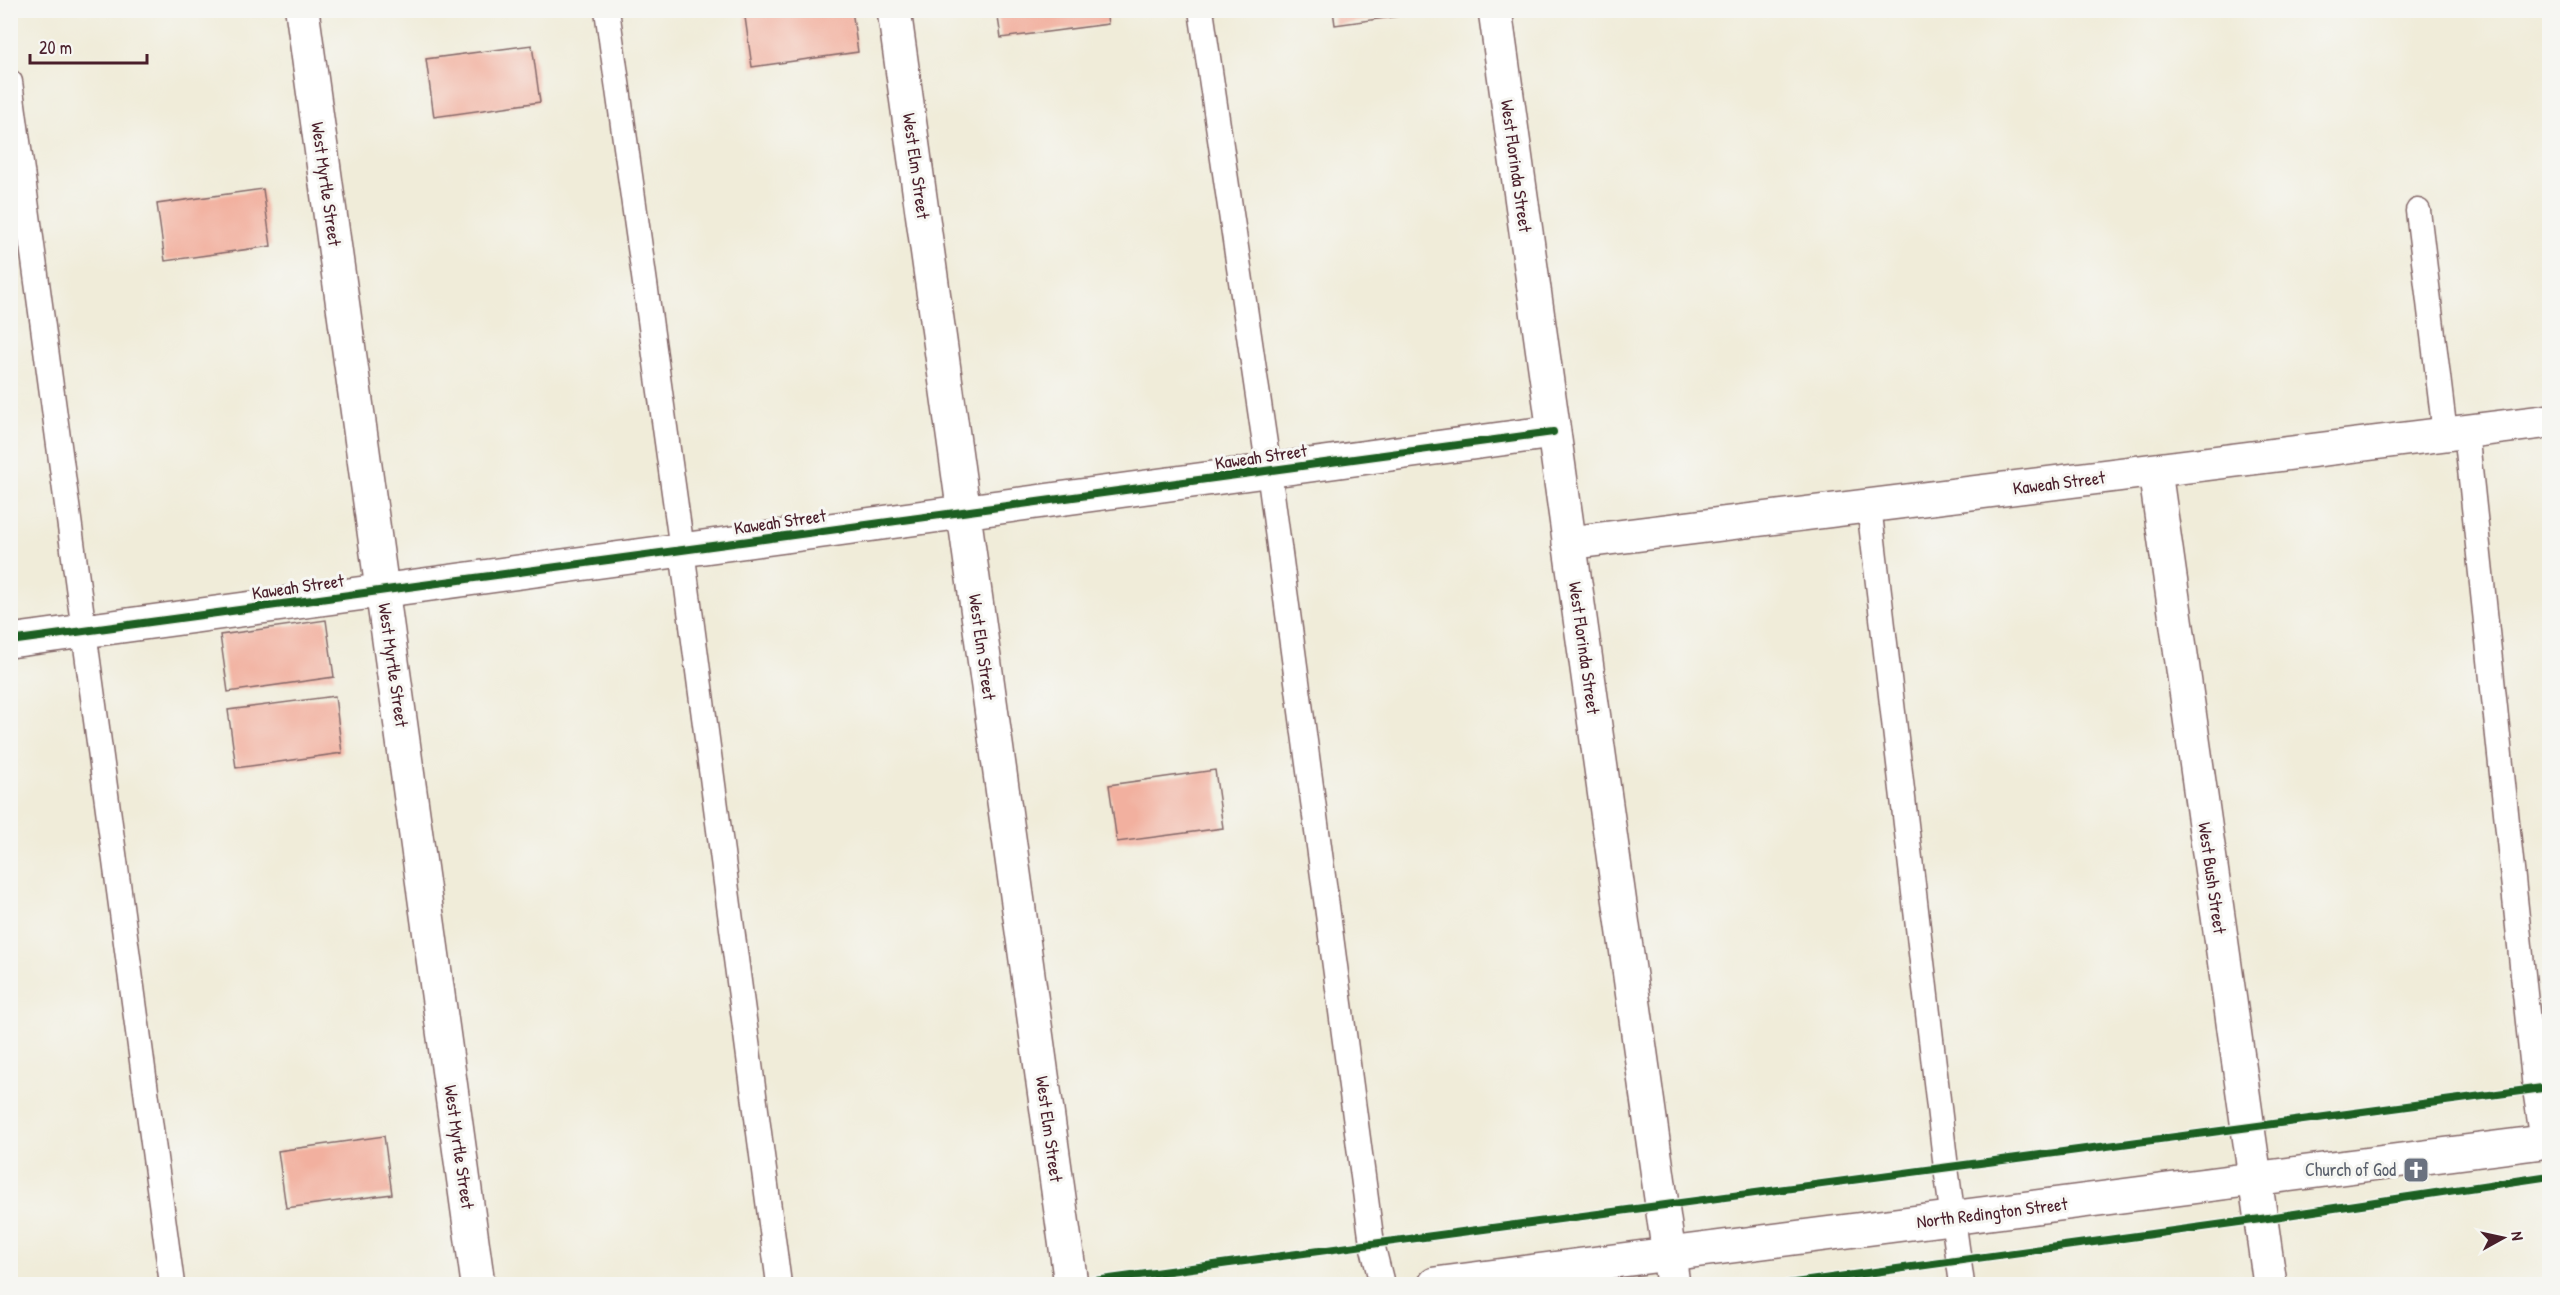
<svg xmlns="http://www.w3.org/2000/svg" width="2560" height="1295" viewBox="0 0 2560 1295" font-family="'Patrick Hand',sans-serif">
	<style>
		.building { fill: #f2b09f }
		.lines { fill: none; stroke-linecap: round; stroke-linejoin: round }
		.service-casing { stroke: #846768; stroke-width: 27 }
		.minor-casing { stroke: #846768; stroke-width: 36 }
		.tertiary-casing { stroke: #846768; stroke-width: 36 }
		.service { stroke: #fff; stroke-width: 24 }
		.minor { stroke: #fff; stroke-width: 33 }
		.tertiary { stroke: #fff; stroke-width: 33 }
		.cycleway-casing { stroke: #f6f6f2; stroke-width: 11 }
		.cycleway { stroke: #1b5e20; stroke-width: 8 }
		.labels { text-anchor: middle; stroke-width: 6; stroke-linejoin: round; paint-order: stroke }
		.street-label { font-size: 18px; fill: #4a1f2b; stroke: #f6f6f2 }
		.worship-label { font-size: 18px; fill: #5b616d; stroke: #f6f6f2; text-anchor: end }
	</style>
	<rect width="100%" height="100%" fill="#f6f6f2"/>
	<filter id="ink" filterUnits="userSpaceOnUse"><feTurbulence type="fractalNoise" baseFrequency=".0167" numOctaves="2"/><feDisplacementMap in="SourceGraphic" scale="12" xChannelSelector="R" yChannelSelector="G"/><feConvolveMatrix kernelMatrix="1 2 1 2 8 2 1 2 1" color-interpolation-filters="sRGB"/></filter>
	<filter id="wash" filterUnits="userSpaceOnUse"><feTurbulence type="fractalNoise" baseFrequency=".008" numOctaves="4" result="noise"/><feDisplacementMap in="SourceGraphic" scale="24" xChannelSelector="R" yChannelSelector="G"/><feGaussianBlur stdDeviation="1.35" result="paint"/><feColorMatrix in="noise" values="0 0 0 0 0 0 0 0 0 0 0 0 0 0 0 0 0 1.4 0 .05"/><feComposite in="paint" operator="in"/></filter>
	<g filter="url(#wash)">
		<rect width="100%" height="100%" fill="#f0ecd9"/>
		<g id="blocks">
			<path class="building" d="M744,10H852L858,52L752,67Z
				M997,10H1106L1108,24L1001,38Z
				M1333,10H1428V12L1335,25Z
				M532,45L540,102L434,117L426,59Z
				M263,189L271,246L165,261L157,204Z
				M326,620L334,677L228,692L220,635Z
				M335,696L342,753L236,768L228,710Z
				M1215,770L1223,828L1117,842L1109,785Z
				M384,1136L392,1194L286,1208L278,1151Z"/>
		</g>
	</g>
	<g filter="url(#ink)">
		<use href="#blocks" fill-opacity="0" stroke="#846768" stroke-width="1.5"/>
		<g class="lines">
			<g class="service-casing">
				<path id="service" d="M607,10L682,550L779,1284
					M1201,10L1269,471L1372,1244L1382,1284
					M10,82L172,1284
					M2418,211L2445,434
					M2466,431L2535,1089L2543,1142
					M1869,506L1946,1168L1962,1284"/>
			</g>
			<g class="minor-casing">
				<path id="minor" d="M302,10L478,1284
					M894,10L1071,1284
					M2155,471L2270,1284
					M1569,543L2550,421
					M10,641L1553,432
					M1435,1284L2550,1141"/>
			</g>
			<g class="tertiary-casing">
				<path id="tertiary" d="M1495,10L1673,1284"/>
			</g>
			<use href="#service" class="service"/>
			<use href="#minor" class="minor"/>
			<use href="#tertiary" class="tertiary"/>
			<g class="cycleway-casing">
				<path id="cycleway" d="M10,641L1553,432
					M1072,1284L2550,1087
					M1787,1284L2261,1219L2550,1176"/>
			</g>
			<use href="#cycleway" class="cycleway"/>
		</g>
	</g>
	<defs>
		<g id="church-square" transform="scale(1.35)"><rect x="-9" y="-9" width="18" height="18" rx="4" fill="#6b7280" stroke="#f6f6f2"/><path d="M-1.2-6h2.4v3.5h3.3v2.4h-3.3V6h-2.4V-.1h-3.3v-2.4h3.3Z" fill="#fff"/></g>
	</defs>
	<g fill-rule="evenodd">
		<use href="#church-square" x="2416" y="1170"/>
	</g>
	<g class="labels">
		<g class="street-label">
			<text transform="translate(916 166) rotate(82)" y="6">West Elm Street</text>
			<text transform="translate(1516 166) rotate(82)" y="6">West Florinda Street</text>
			<text transform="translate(326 184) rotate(82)" y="6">West Myrtle Street</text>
			<text transform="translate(1261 457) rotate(-8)" y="6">Kaweah Street</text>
			<text transform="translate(2059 483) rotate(-7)" y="6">Kaweah Street</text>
			<text transform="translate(780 522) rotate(-8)" y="6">Kaweah Street</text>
			<text transform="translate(298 587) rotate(-8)" y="6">Kaweah Street</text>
			<text transform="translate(982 647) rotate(82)" y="6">West Elm Street</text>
			<text transform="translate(1584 648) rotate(82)" y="6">West Florinda Street</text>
			<text transform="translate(393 665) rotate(82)" y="6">West Myrtle Street</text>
			<text transform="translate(2212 878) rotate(82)" y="6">West Bush Street</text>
			<text transform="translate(1049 1129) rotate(82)" y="6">West Elm Street</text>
			<text transform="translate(459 1147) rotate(82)" y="6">West Myrtle Street</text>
			<text transform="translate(1992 1213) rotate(-7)" y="6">North Redington Street</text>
		</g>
		<g class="worship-label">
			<text x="2396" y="1176">Church of God</text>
		</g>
	</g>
	<rect width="2560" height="1295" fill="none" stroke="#f6f6f2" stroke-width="36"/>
	<g transform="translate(2503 1238) rotate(82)" stroke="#f6f6f2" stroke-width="4.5" paint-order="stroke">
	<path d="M0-4.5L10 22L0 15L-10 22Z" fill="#4a1f2b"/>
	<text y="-9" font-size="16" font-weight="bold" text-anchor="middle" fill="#4a1f2b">N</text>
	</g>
	<path d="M30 54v9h117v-9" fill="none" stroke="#4a1f2b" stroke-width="3"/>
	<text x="39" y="54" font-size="18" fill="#4a1f2b" stroke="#f6f6f2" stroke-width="4.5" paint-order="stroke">20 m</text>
</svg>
